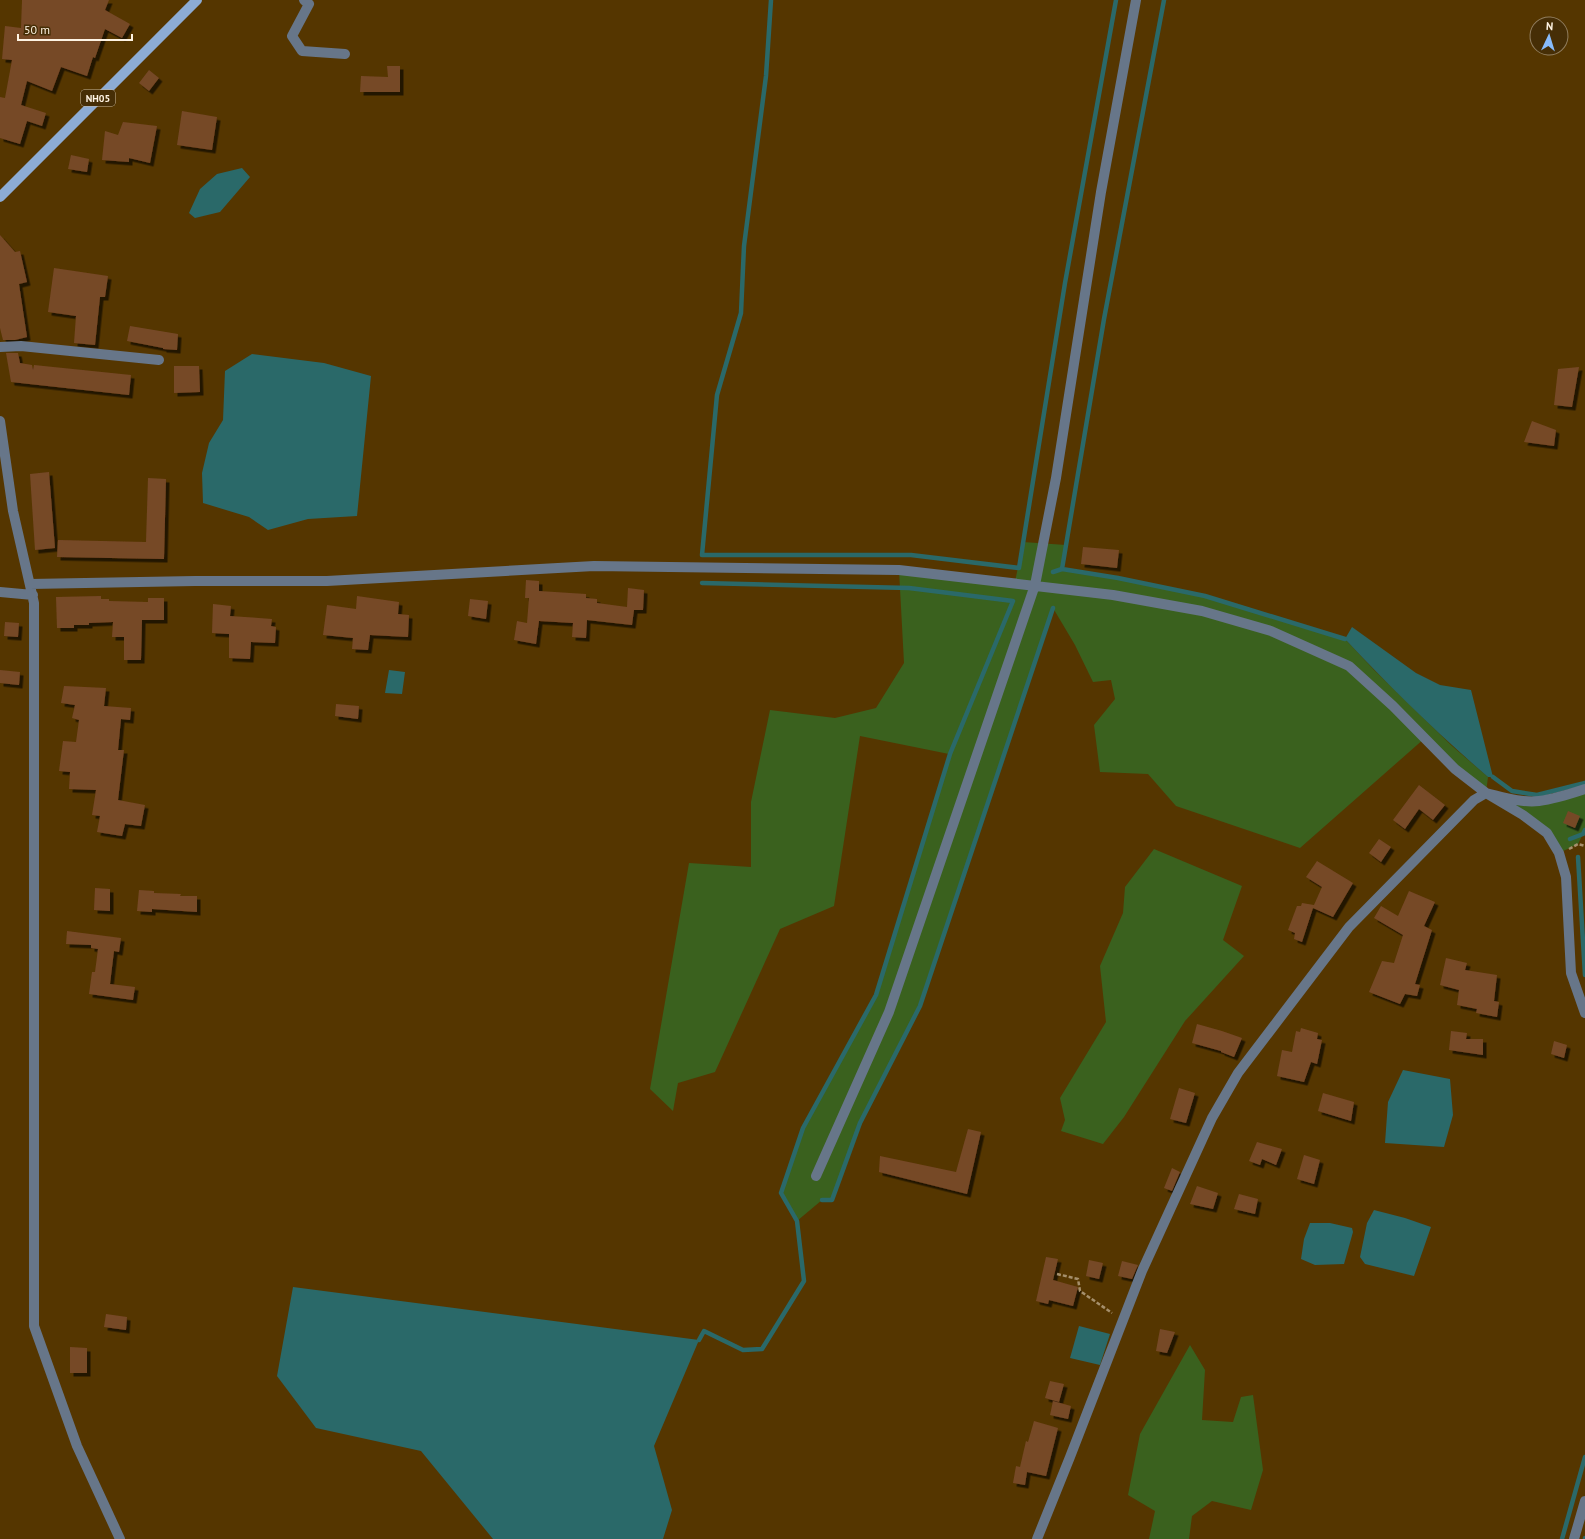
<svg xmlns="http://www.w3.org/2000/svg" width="1585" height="1539" viewBox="0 0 1585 1539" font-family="'PT Sans',sans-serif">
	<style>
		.green { fill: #3a611e }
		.water { fill: #2a6969 }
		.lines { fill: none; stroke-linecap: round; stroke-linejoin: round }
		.stream { stroke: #2a6969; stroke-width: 4.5 }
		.building { fill: #764827; filter: url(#shadow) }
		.path { stroke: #a58f6b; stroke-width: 2.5; stroke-dasharray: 4 2; stroke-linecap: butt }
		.minor { stroke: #677689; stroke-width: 10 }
		.major { stroke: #8dacd4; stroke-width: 10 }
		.labels { text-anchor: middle; stroke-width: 3.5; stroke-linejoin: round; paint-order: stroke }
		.shield { fill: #462e06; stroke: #c7b8a1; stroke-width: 1 }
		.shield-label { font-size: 10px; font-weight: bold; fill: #fef3e3 }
	</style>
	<defs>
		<filter id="shadow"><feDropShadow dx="3.5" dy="3.5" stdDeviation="0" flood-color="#0009"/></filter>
	</defs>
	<rect width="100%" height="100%" fill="#553600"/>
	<path class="green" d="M1023,542L1066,545L1063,569L1118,578L1205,596L1345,639L1374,670L1452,746L1488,777L1486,793L1512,800L1585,789V830L1578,844L1559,853L1547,833L1486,793L1425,738L1300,848L1176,806L1148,774L1100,772L1094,725L1115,699L1111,680L1093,682L1075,645L1053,608L920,1006L860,1123L832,1200H822L797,1221L781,1193L803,1128L876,995L949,754L860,736L834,906L780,929L715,1072L678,1083L673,1111L650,1089L689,863L751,867V802L770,710L835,718L876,708L904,663L899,570L1015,582Z
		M1154,849L1242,886L1223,940L1244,956L1185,1021L1124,1117L1103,1144L1061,1131L1065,1120L1060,1098L1106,1022L1100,966L1123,913L1125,887Z
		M1190,1345L1205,1370L1202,1420L1233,1422L1241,1397L1253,1395L1263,1470L1251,1510L1212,1501L1192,1516L1189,1539H1149L1155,1511L1128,1495L1140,1434Z"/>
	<path class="water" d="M242,168L250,177L220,212L195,218L189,213L200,189L217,174Z
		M252,354L324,363L371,376L357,516L308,519L268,530L249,517L203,503L202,473L209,443L223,420L225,371Z
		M1352,627L1416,673L1440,685L1471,690L1493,777H1488C1438,734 1390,687 1345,639Z
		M389,670L405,672L402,694L385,693Z
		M1403,1070L1450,1079L1453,1115L1444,1147L1385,1143L1388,1102Z
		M1374,1210L1405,1218L1431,1227L1414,1276L1365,1264L1360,1257L1367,1223Z
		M1310,1223H1330L1352,1228L1353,1232L1344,1264L1315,1265L1301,1259L1304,1239Z
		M293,1287L699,1340L654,1446L672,1510L663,1539H493L421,1451L316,1428L277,1376Z
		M1079,1326L1110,1334L1100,1365L1070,1358Z"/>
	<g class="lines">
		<path class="stream" d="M771,0L766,76L744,246L741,313L717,395L702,555H911L1019,568L1065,283L1116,0
			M1164,0L1104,319L1062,569L1118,578L1205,596L1345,639
			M1053,572L1062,569
			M1493,777L1512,791L1537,795L1585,783
			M1570,839L1583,834L1585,830
			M1578,857L1585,975
			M822,1200H832L860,1123L920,1006L1053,608
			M699,1340L704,1331L743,1350L762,1349L804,1281L797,1221L781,1193L803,1128L876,995L950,754L1013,601L909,588L702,583
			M1562,1539L1585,1457
			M1585,1539V1538"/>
	</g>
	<path class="building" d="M22,0H109L105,10L130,24L122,38L105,29L95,58L93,57L87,76L61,67L52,91L27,81L21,105L46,113L42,126L27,121L20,144L0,138V97L5,98L12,60L2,59L5,26L21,28Z
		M387,66H400V92H360L361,76L388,77Z
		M149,70L159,78L149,91L139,83Z
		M182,111L217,117L212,150L177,145Z
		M123,122L157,126L150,163L129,158V162L102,160L105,131L118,135Z
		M71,155L89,159L87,172L68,169Z
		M0,235L15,252L20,251L27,282L19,284L27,337L15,340H3L0,328Z
		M54,268L108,276L105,297H100L95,345L74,343L76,316L48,312Z
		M130,326L178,334L177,350L163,349V348L127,341Z
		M6,353H18L20,363L32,365L33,370L34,365L131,375L129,395L11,382Z
		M174,366H199L200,392L174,393Z
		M1579,367L1572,407L1554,405L1558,369Z
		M1532,421L1556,430L1554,446L1524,442Z
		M49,472L55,548L35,550L30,474Z
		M148,478L166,479L164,559L57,557L58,540L146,542Z
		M1083,547L1119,550L1117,568L1081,564Z
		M526,580L539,581V591L586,594V598L597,599V603L627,607L628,588L644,590L643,610H634L632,625L587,620L586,638L572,637L573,623L539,621L536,644L514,640L517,621L527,623L529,598H525Z
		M101,596V599H109V601L148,602V598H164V620H142L141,660H124V637H112L113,622L89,623V625H74V628H57L56,597Z
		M357,596L399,602L398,614L409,615L408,637L370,635L368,650L352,649L353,638L323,635L327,605L356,609Z
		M470,599L488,601L486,619L468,616Z
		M213,604L231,606L230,616L272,619L271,626L276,627L275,643L251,642L250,659L229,658V634L212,633Z
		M5,622L19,623L18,637L4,636Z
		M0,670L20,672L19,685L0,683Z
		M64,686L106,688L104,706L131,708L130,720L121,719L118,750H124L118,800L145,805L141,826L125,824L122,836L97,832L100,816L92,815L96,790L69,789L70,772L59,771L63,741L76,742L79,720L72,718L75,705L61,703Z
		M336,704L359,706L358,719L335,716Z
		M1419,785L1445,805L1433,820L1419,809L1405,829L1393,820Z
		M1568,811L1580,816L1575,828L1563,823Z
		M1379,839L1391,847L1381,862L1369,853Z
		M1317,861L1353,883L1333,917L1313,908L1302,942L1294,939L1295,933L1288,930L1297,906H1301L1302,903L1314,905L1322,887L1306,877Z
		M95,888L110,889V911L94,910Z
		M139,890L154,891V893L181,894L180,896H197V912L152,909V912L137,911Z
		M1409,891L1435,902L1424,926L1432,930L1415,984L1420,985L1417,996L1405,994L1400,1004L1369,992L1382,961L1394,963L1403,935L1374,918L1381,906L1398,916Z
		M67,931L121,938L119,952L114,951L110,984L135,987L133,1000L89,994L92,972H95L98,949L91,948V945L66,944Z
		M1446,958L1467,963L1465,970L1497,975L1494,1001L1499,1002L1497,1017L1476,1013L1477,1009L1457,1005L1459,990L1440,985Z
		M1197,1024L1222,1031L1242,1038L1234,1057L1221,1052V1051L1192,1043Z
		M1301,1028L1318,1033L1317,1039L1322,1040L1317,1064L1311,1062L1304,1082L1277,1076L1282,1050L1292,1052L1296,1031L1300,1032Z
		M1451,1031L1467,1033L1466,1039H1483V1055L1449,1050Z
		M1554,1041L1567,1045L1564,1058L1551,1054Z
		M1179,1088L1195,1093L1186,1123L1170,1119Z
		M1323,1093L1354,1102L1351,1121L1318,1111Z
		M968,1129L981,1132L967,1194L879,1172L880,1156L956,1172Z
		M1257,1142L1282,1149L1276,1165L1262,1159L1260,1165L1249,1161Z
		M1304,1155L1320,1160L1314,1184L1297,1179Z
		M1172,1168L1180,1172L1172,1191L1164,1188Z
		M1197,1186L1218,1193L1213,1209L1190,1204Z
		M1239,1194L1258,1199L1255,1214L1234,1209Z
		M1046,1257L1058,1259L1053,1280L1078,1287L1073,1306L1049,1300L1048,1304L1036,1301Z
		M1089,1260L1103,1263L1099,1279L1086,1276Z
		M1122,1261L1138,1265L1132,1279L1118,1276Z
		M106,1314L127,1317L126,1330L104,1327Z
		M1160,1329L1175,1332L1167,1353L1156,1351Z
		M70,1347L87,1348V1373H70Z
		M1050,1381L1064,1384L1059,1402L1045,1398Z
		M1053,1401L1071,1406L1068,1419L1050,1415Z
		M1034,1421L1058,1428L1046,1476L1027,1472L1025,1485L1013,1483L1016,1466L1020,1467L1026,1441L1028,1442Z"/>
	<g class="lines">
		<path class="path" d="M1569,849L1578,844L1585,846
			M1057,1274L1078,1279L1080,1291L1112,1313"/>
		<path class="minor" d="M304,0L309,4L292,36L302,51L345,54
			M0,347L21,346L159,360
			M0,421L13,511L34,603V1326L77,1446L120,1539
			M30,584L195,581H327L594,566L899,570L1113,595L1202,611L1271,631L1349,666L1393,706L1455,769L1486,793L1523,815L1547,833L1559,853L1566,877L1571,973L1585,1013
			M0,592L33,595
			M816,1176L889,1012L1035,585L1056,478L1101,192L1136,0
			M1037,1539L1070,1457L1142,1271L1212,1118L1238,1073L1349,927L1474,800L1486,793C1503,797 1521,803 1539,801C1555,799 1570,794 1585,789
			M1574,1539L1585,1501"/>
		<path class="major" d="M0,197L197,0"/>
	</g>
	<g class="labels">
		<rect class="shield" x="81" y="90" width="34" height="16" rx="3"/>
		<g class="shield-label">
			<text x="98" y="102">NH05</text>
		</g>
	</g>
	<g transform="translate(1549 36) rotate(4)"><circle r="19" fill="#462e06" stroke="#907d5e"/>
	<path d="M0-3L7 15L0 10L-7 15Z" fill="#87bbfb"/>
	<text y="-6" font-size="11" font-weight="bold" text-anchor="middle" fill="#fef3e3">N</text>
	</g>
	<path d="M18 34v6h114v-6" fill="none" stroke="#fef3e3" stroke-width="2"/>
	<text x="24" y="34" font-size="12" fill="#fef3e3" stroke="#462e06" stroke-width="3" paint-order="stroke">50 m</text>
</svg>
